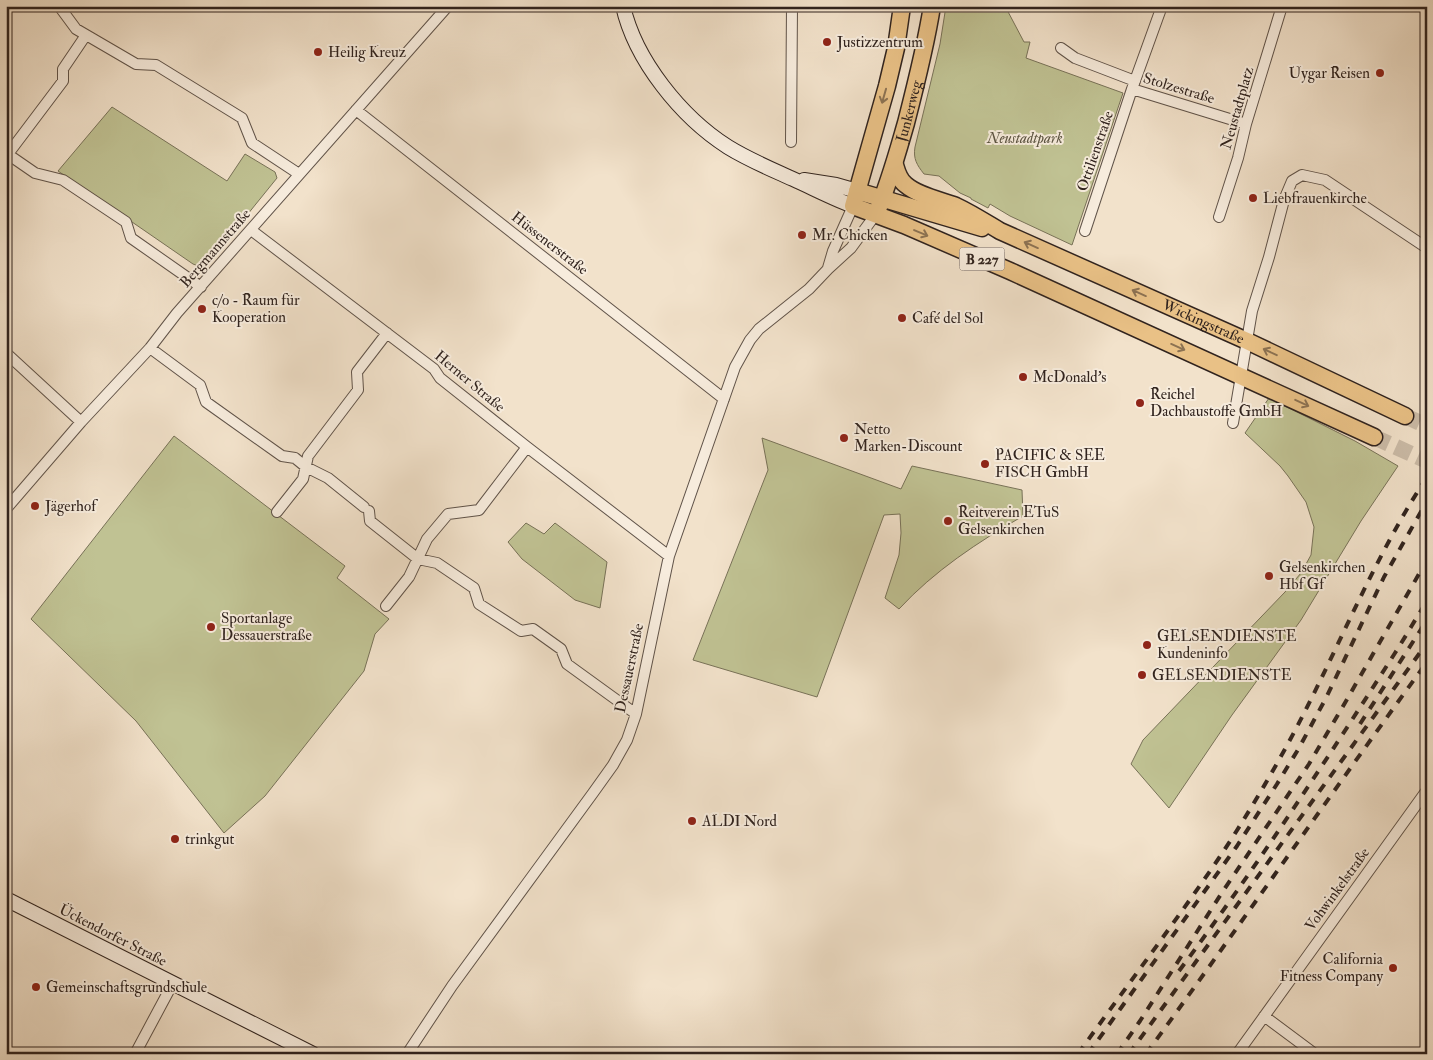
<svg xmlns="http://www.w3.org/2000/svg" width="1433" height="1060" viewBox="0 0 1433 1060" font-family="'IM FELL Double Pica',serif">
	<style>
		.green { fill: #c0c293; stroke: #787258 }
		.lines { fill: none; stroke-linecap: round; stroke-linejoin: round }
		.primary-tunnel { stroke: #cbbca8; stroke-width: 16; stroke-dasharray: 16 8; stroke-linecap: butt }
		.minor-casing { stroke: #605349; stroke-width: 12 }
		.secondary-casing { stroke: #30231e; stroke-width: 16 }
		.primary-casing { stroke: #30231e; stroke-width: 19 }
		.minor { stroke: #f7ecdd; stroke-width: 10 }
		.secondary { stroke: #f7ecdd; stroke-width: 14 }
		.primary { stroke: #e9c186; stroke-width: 16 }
		.rail { stroke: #30231e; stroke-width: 4; stroke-dasharray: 9 9; stroke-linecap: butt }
		.oneway { stroke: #8c7252 }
		.poi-dot { fill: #8f2418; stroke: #f7ecdd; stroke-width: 2 }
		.labels { text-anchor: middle; stroke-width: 4; stroke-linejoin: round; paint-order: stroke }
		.shield { fill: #f7ecdd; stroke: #6c5f57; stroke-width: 1 }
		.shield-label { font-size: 14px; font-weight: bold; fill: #30231e }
		.poi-label { font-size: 15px; fill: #30231e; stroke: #f7ecdd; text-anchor: start }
		.street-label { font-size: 15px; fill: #30231e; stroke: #f7ecdd }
		.park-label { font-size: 15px; font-style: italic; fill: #5b5341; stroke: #f7ecdd }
	</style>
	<rect width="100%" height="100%" fill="#f2e2cb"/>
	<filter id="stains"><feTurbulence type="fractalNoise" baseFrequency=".004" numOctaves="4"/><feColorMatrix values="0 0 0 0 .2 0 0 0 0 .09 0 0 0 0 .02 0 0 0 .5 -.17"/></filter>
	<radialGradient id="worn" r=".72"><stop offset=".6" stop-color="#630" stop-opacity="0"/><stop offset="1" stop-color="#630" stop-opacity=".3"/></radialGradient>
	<path class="green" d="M946,6H1005L1024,42H1030L1026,58L1123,93L1072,245L1010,216L990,204L988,208L971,199V198L960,193L939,176L924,174C917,165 913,159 915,147L940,44Z
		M112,107L227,181L245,154L275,172L277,178L230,236L201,267L193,264L58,171Z
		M1269,398L1355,441L1398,466L1361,521L1301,620L1232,715L1169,808L1131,764L1143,740L1285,592L1301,573L1311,555L1314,527L1306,502L1288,476L1280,466L1245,433Z
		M174,436L345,566L337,578L389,619L375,634L364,671L265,796L224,833L136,721L31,619Z
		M762,438L901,489L912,466L1022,490L1023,516C978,542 934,571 899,609L885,598L899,555L901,533L900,514L884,515L817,697L693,660L768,470Z
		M526,523L544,534L555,523L607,562L600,608L575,600L522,559L508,542Z"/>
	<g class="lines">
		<path class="primary-tunnel" d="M1405,416L1427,426
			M1374,437L1427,461"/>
		<g class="minor-casing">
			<path id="minor" d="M59,6L76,29L136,64L156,65L242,118L252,143L299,174
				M779,6H783
				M1061,48L1075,58L1135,81
				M1132,89L1246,124
				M356,110L724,399
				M791,142L792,6
				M6,153L35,173L63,180L126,222L131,238L201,287
				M8,154L63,81V69L86,35
				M1219,217L1238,158L1246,124L1282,6
				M251,230L434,369L440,378L527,447L669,556
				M1085,231L1132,89L1162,6
				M828,268L833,251L853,206
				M150,348L200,385L206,402L282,456L295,458L306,467L328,478L364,507
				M6,353L81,422
				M1233,423L1252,311L1269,257L1284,200L1292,181L1302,175L1325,180L1427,248
				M6,509L81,422L150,348L177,313L448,6
				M369,511L370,521L418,559L437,563L474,588L479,604L521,631L533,629L561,649L567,664L636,714
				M277,512L303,479L308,456L358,390L357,372L387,333
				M386,606L409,577L427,539L448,514L479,510L527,447
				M1264,1016L1315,1054
				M135,1054L173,983
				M407,1054L452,986L593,793L613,765L627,740L636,714L669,556L735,367L750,340L759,329L809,289L828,269L851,248L876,214
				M1237,1054L1427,790"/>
		</g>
		<g class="secondary-casing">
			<path id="secondary" d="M623,6C635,60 681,117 728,147C749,160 771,169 793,179C813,188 832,198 853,206
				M804,180L836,185L857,191
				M6,899L313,1054"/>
		</g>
		<g class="primary-casing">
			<g id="primary">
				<path d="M902,6L896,48L887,86L853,206L904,225L1010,271L1374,437"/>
				<path id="s1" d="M895,165C897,172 899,180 906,185C919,196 940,200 956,206C971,213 985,222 1000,231L1247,341L1405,416"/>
				<path d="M857,191L982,228"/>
				<path id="s2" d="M876,214C889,184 897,154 906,123C916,84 926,45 932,6"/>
			</g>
		</g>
		<use href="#minor" class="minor"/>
		<use href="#secondary" class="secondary"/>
		<use href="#primary" class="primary"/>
		<path class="rail" d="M1360,724L1427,620
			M1179,971C1255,869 1326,761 1395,653C1406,636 1416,618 1427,601
			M1078,1054C1125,988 1174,924 1219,858C1241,825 1261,792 1280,758C1332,666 1369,565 1427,477
			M1088,1054L1237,846L1277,784L1299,748L1326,698L1384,577L1427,501
			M1117,1054L1140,1021L1223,891L1309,764L1342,708L1427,560
			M1129,1054L1427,643
			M1146,1054C1241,924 1332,792 1427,662"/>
	</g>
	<defs><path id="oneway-shaft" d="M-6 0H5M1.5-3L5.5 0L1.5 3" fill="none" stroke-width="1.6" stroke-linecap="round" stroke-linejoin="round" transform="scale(1.25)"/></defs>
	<g class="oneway">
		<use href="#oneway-shaft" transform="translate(884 96) rotate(106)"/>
		<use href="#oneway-shaft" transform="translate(921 233) rotate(23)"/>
		<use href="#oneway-shaft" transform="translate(1031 245) rotate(-156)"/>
		<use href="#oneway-shaft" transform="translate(1139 293) rotate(-156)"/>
		<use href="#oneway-shaft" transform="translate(1178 347) rotate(24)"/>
		<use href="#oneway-shaft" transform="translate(1270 352) rotate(-155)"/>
		<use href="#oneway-shaft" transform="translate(1302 403) rotate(25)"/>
	</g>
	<g class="poi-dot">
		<circle cx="827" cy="42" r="5"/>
		<circle cx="318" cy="52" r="5"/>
		<circle cx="1380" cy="73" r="5"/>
		<circle cx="1253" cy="198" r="5"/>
		<circle cx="802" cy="235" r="5"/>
		<circle cx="202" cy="309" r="5"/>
		<circle cx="902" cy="318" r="5"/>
		<circle cx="1023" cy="377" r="5"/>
		<circle cx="1140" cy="403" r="5"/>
		<circle cx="844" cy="438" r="5"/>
		<circle cx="985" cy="464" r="5"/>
		<circle cx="35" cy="506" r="5"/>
		<circle cx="948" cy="521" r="5"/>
		<circle cx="1269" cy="576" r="5"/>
		<circle cx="211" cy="627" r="5"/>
		<circle cx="1147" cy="645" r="5"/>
		<circle cx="1142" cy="675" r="5"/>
		<circle cx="692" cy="821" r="5"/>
		<circle cx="175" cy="839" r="5"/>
		<circle cx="1393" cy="968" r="5"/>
		<circle cx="36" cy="987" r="5"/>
	</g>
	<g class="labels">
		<rect class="shield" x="959.5" y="247.5" width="45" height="23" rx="4"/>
		<g class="shield-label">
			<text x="982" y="264">B 227</text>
		</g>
		<g class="poi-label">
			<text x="837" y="47">Justizzentrum</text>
			<text x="328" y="57">Heilig Kreuz</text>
			<text x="1370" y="78" text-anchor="end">Uygar Reisen</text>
			<text x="1263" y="203">Liebfrauenkirche</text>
			<text x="812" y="240">Mr. Chicken</text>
			<text x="212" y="305">c/o - Raum für<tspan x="212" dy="17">Kooperation</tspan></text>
			<text x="912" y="323">Café del Sol</text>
			<text x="1033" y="382">McDonald's</text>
			<text x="1150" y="399">Reichel<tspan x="1150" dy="17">Dachbaustoffe GmbH</tspan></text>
			<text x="854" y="434">Netto<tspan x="854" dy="17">Marken-Discount</tspan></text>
			<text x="995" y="460">PACIFIC &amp; SEE<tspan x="995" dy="17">FISCH GmbH</tspan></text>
			<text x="45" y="511">Jägerhof</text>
			<text x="958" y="517">Reitverein ETuS<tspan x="958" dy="17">Gelsenkirchen</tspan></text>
			<text x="1279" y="572">Gelsenkirchen<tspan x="1279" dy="17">Hbf Gf</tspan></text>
			<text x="221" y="623">Sportanlage<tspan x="221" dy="17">Dessauerstraße</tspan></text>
			<text x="1157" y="641">GELSENDIENSTE<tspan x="1157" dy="17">Kundeninfo</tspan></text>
			<text x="1152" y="680">GELSENDIENSTE</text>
			<text x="702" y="826">ALDI Nord</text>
			<text x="185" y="844">trinkgut</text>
			<text x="1383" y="964" text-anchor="end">California<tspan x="1383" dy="17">Fitness Company</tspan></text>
			<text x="46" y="992">Gemeinschaftsgrundschule</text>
		</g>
		<g class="street-label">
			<text transform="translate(1179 88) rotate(17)" y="5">Stolzestraße</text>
			<text transform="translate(1237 108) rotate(-74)" y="5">Neustadtplatz</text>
			<text dy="5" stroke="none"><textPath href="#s2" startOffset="108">Junkerweg</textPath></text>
			<text transform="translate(1095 151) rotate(-71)" y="5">Ottilienstraße</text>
			<text transform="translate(550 243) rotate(38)" y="5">Hüssenerstraße</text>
			<text transform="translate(215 248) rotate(-49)" y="5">Bergmannstraße</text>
			<text dy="5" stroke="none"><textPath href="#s1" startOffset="351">Wickingstraße</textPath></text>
			<text transform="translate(470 381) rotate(40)" y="5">Herner Straße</text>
			<text transform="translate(629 668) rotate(-78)" y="5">Dessauerstraße</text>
			<text transform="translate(1337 889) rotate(-54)" y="5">Vohwinkelstraße</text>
			<text transform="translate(113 935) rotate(27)" y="5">Ückendorfer Straße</text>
		</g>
		<g class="park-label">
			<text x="1025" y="143">Neustadtpark</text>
		</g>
	</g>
	<rect width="1433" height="1060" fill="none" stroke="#f2e2cb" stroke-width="25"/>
	<rect x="8" y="8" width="1418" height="1045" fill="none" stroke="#30231e" stroke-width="2.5"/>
	<rect x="12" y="12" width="1408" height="1035" fill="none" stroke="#30231e"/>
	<rect width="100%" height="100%" filter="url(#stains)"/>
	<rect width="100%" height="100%" fill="url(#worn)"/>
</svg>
